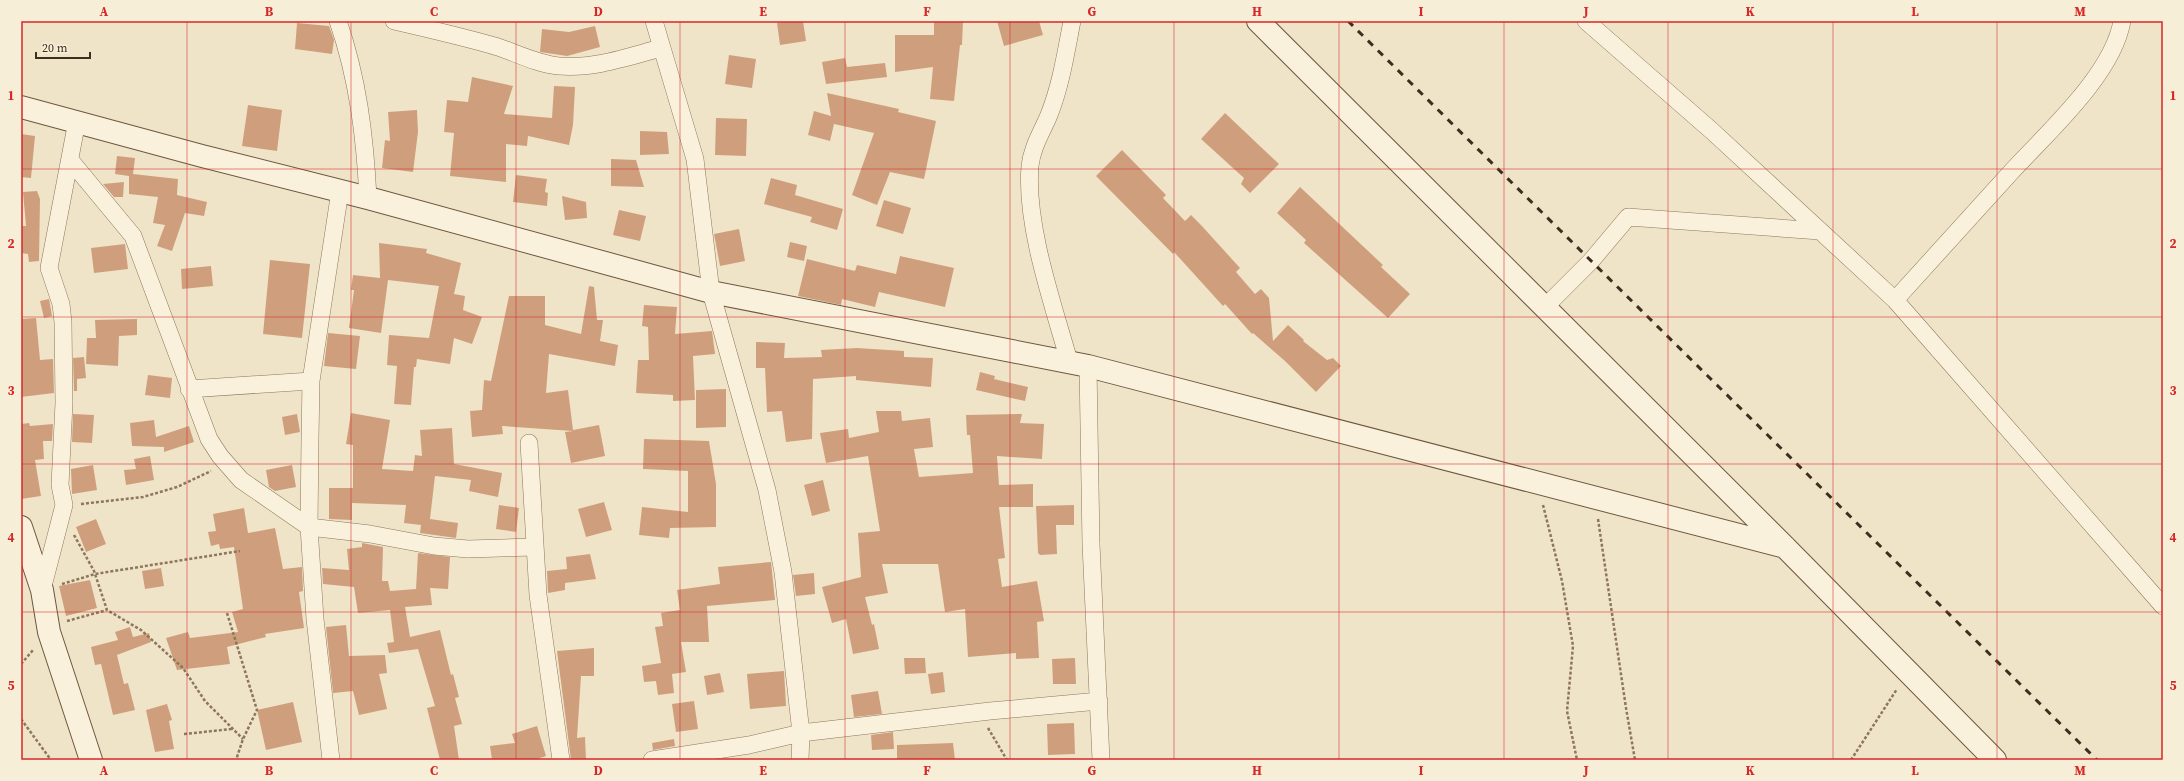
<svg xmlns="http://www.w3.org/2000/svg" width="2184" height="781" viewBox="0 0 2184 781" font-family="'Source Serif 4',serif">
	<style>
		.building { fill: #cf9f7d }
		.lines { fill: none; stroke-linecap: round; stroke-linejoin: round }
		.street-casing { stroke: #8d765c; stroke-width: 18 }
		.secondary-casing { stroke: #6f573f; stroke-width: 24 }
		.path { stroke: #8d765c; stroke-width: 2.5; stroke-dasharray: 3 2; stroke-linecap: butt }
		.street { stroke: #faf1dc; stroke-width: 17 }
		.secondary { stroke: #faf1dc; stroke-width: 22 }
		.rail { stroke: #3d2e20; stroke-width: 3; stroke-dasharray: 7 7; stroke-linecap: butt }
		.grid { fill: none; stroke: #d62828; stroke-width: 1; stroke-opacity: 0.55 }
		.neatline { fill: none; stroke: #d62828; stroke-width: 1.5 }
		.grid-label { font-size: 13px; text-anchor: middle; font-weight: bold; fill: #d62828 }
	</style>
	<rect width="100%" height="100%" fill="#f0e4c8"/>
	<path class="building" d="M787,21H803L806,41L780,45L777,23Z
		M934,21H963L962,45H960L954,101L930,99L933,67L895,72V35H934Z
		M997,21H1039L1043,35L1004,46Z
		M297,23L329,26L334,40L332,54L295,49Z
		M595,26L600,47L567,56L540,52L542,29L569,32Z
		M729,55L756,59L752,88L725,84Z
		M845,58L847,67L885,63L887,77L826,84L822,62Z
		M472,77L513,86L504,114L552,118L554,86L575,87L573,125L569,145L528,136L527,146L506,144V182L450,176L454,133L444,132L447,100L468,102Z
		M827,93L899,109L898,112L936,121L924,179L890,172L877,205L852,195L874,133L834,124L830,141L808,135L814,111L831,116Z
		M248,105L282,110L277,151L242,146Z
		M417,110L418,132L413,172L382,168L385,140L390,141L388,112Z
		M1225,113L1279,164L1250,193L1241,184L1244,178L1201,139Z
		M716,118L747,119L746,156L715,155Z
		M640,131L667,132L669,154L640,155Z
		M21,134L35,136L31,178L21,177Z
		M1122,150L1166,195L1163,198L1185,221L1191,215L1201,225L1240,268L1236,272L1255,294L1261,289L1269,298L1273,341L1288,325L1304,340L1303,341L1327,360L1333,358L1341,366L1316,392L1285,361L1253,333L1252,334L1225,304L1223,306L1174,252L1173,254L1096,176Z
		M117,156L135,158L133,174L178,179L177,195L207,202L204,216L185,213L172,251L157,246L165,225L153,223L158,197L129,194V176L115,174Z
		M611,159L636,160L644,187L611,186Z
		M516,175L547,179L545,192L548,193L547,206L513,202Z
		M771,178L797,185L795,195L843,209L837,230L810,222L812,217L764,204Z
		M124,182L123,197H114L103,184Z
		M1300,187L1383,265L1381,267L1410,294L1388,318L1304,243L1306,240L1277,213Z
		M37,191L40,199L39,261L29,262L28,254L21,253V226H26L23,192Z
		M562,196L586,202L587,218L565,220Z
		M884,200L911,208L903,234L876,226Z
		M619,210L646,216L640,241L613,235Z
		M739,229L745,261L720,266L714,234Z
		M790,242L807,246L804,261L787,257Z
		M379,243L427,249L426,253L461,263L454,294L465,296L463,310L482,317L472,344L454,338L450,364L417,359L416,367H414L411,405L394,404L397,366L387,365L389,335L429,338L439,286L388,280L381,333L349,328L354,290H351L353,275L380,278Z
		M125,244L128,269L94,273L91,248Z
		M900,256L954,268L945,307L879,292L875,307L842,299L841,305L798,296L807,259L855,271L857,265L896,274Z
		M270,260L310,264L302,338L263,334Z
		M211,266L213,286L182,289L181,269Z
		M589,286L594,287L597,320H603L600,341L618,345L615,366L549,354L546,393L568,390L573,430L599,425L605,456L571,463L565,432L573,431L502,426L503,434L472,437L470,411L482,410L484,380L491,381L509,296H545V325L581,334Z
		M49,299L52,316L44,318L40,301Z
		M644,305L677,307L675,334L712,331L715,354L693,356L695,400L673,401V395L636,393L638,360H649L648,327L642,326Z
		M36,318L40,360L53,359L54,393L21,397V319Z
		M137,319V335L119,336L118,366L86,364L87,338H96L95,320Z
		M328,333L360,336L356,369L324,366Z
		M756,342L785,343L784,358L822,357L821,350L857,348L904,351V357L933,358L931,387L856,380V376L813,379L812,439L786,442L782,411L767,412L765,368H756Z
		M84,357L86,378L77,379V391H74L73,358Z
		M980,372L995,376L994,379L1028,387L1025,401L976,390Z
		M148,375L172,378L170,398L145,395Z
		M726,389V427L696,428V390Z
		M876,411H901L902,421L930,418L933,447L914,449L919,477L973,473L970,435H967L966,415L1022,414L1020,423L1044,424L1042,459L997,456L999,485L1033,484V507H999L1005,558L998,559L1002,587L1037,581L1044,621L1037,622L1039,658L1016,659V653L968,657L965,609L945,612L938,564H882L888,593L865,597L872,625L874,624L879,649L853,654L846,619L832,623L822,587L861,577L858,533L880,531L868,456L826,463L820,433L848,429L849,438L879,432Z
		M351,413L390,420L382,469L413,471L415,455L422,456L420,430L452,428L454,464L502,473L498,497L469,491L471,480L435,476L430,519L458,523L456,538L420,533L421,525L404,523L406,505L352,503V520L329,519V488H353V445L346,444Z
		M73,414L94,415L92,443L72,442Z
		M297,414L300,432L285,435L282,417Z
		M154,420L156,437L189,426L194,442L164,452V447L132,446L130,423Z
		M29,423L30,426L53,424L52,441H43L44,459L35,460L41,496L21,499V424Z
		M644,439L709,441L716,484V527L670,528L669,538L639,535L642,507L688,512V471L643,469Z
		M150,456L154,480L126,485L124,470L136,469L134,459Z
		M93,465L97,490L72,494L71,469Z
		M292,465L296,487L275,491L269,487L266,470Z
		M823,480L830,511L812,516L804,485Z
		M604,502L612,530L586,537L578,509Z
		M499,505L519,508L516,532L496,529Z
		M1074,505V525H1056L1057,554L1040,555L1038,553L1036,506Z
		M244,508L248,533L275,528L283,569L302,567L303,591L299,592L304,628L265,634L266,637L227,647L230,664L177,670L166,638L188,632L190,638L238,632L232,612L243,609L234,547L220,549L219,544L211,546L208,532L216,531L213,514Z
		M96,519L106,544L86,552L76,527Z
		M362,543L383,547L382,581H388L390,591L416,589L418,553L450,557L448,589L430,588L432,605L405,607L410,637L440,630L451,675L453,674L459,697L455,698L462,724L454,726L459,760H440L427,708L435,706L418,649L389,653L387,643L394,642L390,610L358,613L354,587L323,584L322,568L349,570L347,549L362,547Z
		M590,554L596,579L565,583V590L548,593L547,571L567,569L566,557Z
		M771,562L775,600L707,606L709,642H681L686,672L672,674L674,693L658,695L656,681L644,682L642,666L661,663L655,627L663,626L661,613L680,610L677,590L720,584L718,567Z
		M161,568L164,586L145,589L142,571Z
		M814,573L815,594L796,596L793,575Z
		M90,580L97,608L66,616L59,586Z
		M346,625L349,656L385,655L387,673L379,674L387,709L359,715L353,691L333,693L326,627Z
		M130,627L133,637L149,633L151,642L117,655L124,684L128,683L135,710L113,715L101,664L95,665L91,647L118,640L115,632Z
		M594,648V676H581L577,738L585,737L586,760H571L557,651Z
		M904,658H925L926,673L905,674Z
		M1075,658L1076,684H1053L1052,659Z
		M784,671L786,706L750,709L747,674Z
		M943,672L945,692L931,694L928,674Z
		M720,673L724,692L707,695L704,676Z
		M878,691L882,714L854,717L851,695Z
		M694,701L698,729L676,732L672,704Z
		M293,702L302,742L266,750L257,710Z
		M167,704L172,720L169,721L174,749L155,752L146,710Z
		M1074,723L1075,754L1048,755L1047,724Z
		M537,726L546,756L534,760H492L490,746L515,743L512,734Z
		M893,732L894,749L872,750L871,735Z
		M674,739L675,746L653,750L652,743Z
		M953,743L955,760H897V745Z"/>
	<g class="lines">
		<g class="street-casing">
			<path id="street" d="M338,21C358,79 365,137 368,198
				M394,21C429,29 464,37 498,47C518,54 538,64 559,66C594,69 627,57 661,48
				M654,21L695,159L711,292L767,490L783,572L801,733L800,760
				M1586,21L1712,131L1895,300L2163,606
				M70,160L133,236L209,439L220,456L241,480L309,527L370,534L434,546L468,549L534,547
				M1895,300C1934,257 1973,214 2012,171C2048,132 2113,74 2122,21
				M1545,307L1591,261L1628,217L1820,231
				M1069,361C1053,304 1025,225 1030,166C1032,147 1042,132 1049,115C1061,85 1066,52 1072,21
				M1088,366L1091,544L1101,760
				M189,389L311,381
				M529,443L538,595L561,760
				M42,590L64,505L60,485L64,403L63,322L61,304L49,268L77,121
				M331,760L315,619L309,527L310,439L311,381L340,191
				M652,760L749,745L801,733L990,711L1099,701"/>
		</g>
		<g class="secondary-casing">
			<path id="secondary" d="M1258,21L1785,547L1995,760
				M21,107L202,156L368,198L711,292L1088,366L1785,547
				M21,527L42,590L49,632L91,760"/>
		</g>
		<path class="path" d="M81,504L143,497L177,487L211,471
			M1543,505L1562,581L1573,646L1567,711L1577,760
			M1598,519L1626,708L1635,760
			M74,535L94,571L107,610L141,630L183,668L205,701L243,739
			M62,584L95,574L240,551
			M227,613L257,710L243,739L236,760
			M67,621L107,610
			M21,664L34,649
			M21,719L51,760
			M988,728L1007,760
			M184,734L232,729
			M1851,760L1897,689"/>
		<use href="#street" class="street"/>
		<use href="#secondary" class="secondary"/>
		<path class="rail" d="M1348,21L2097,760"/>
	</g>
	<path class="grid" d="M187,21V760M351,21V760M516,21V760M680,21V760M845,21V760M1010,21V760M1174,21V760M1339,21V760M1504,21V760M1668,21V760M1833,21V760M1997,21V760M21,169H2163M21,317H2163M21,464H2163M21,612H2163"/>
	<rect width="2184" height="781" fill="none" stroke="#f7eed8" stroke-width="44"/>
	<path d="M36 52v6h54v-6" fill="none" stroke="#3d2e20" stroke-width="2"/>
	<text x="42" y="52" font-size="12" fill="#3d2e20" stroke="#f7eed8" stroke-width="3" paint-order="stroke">20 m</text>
	<rect x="22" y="22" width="2140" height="737" class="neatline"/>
	<g class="grid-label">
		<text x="104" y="16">A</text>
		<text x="269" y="16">B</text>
		<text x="434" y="16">C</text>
		<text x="598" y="16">D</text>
		<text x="763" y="16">E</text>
		<text x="927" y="16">F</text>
		<text x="1092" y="16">G</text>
		<text x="1257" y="16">H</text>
		<text x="1421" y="16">I</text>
		<text x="1586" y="16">J</text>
		<text x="1750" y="16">K</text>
		<text x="1915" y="16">L</text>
		<text x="2080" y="16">M</text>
		<text x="11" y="100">1</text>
		<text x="2173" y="100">1</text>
		<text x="11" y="248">2</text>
		<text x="2173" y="248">2</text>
		<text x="11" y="395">3</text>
		<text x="2173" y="395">3</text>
		<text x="11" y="542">4</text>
		<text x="2173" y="542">4</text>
		<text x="11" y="690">5</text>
		<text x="2173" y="690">5</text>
		<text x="104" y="775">A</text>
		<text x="269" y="775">B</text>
		<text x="434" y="775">C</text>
		<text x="598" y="775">D</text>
		<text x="763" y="775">E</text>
		<text x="927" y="775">F</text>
		<text x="1092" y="775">G</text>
		<text x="1257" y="775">H</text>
		<text x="1421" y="775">I</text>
		<text x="1586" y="775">J</text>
		<text x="1750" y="775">K</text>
		<text x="1915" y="775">L</text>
		<text x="2080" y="775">M</text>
	</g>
</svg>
